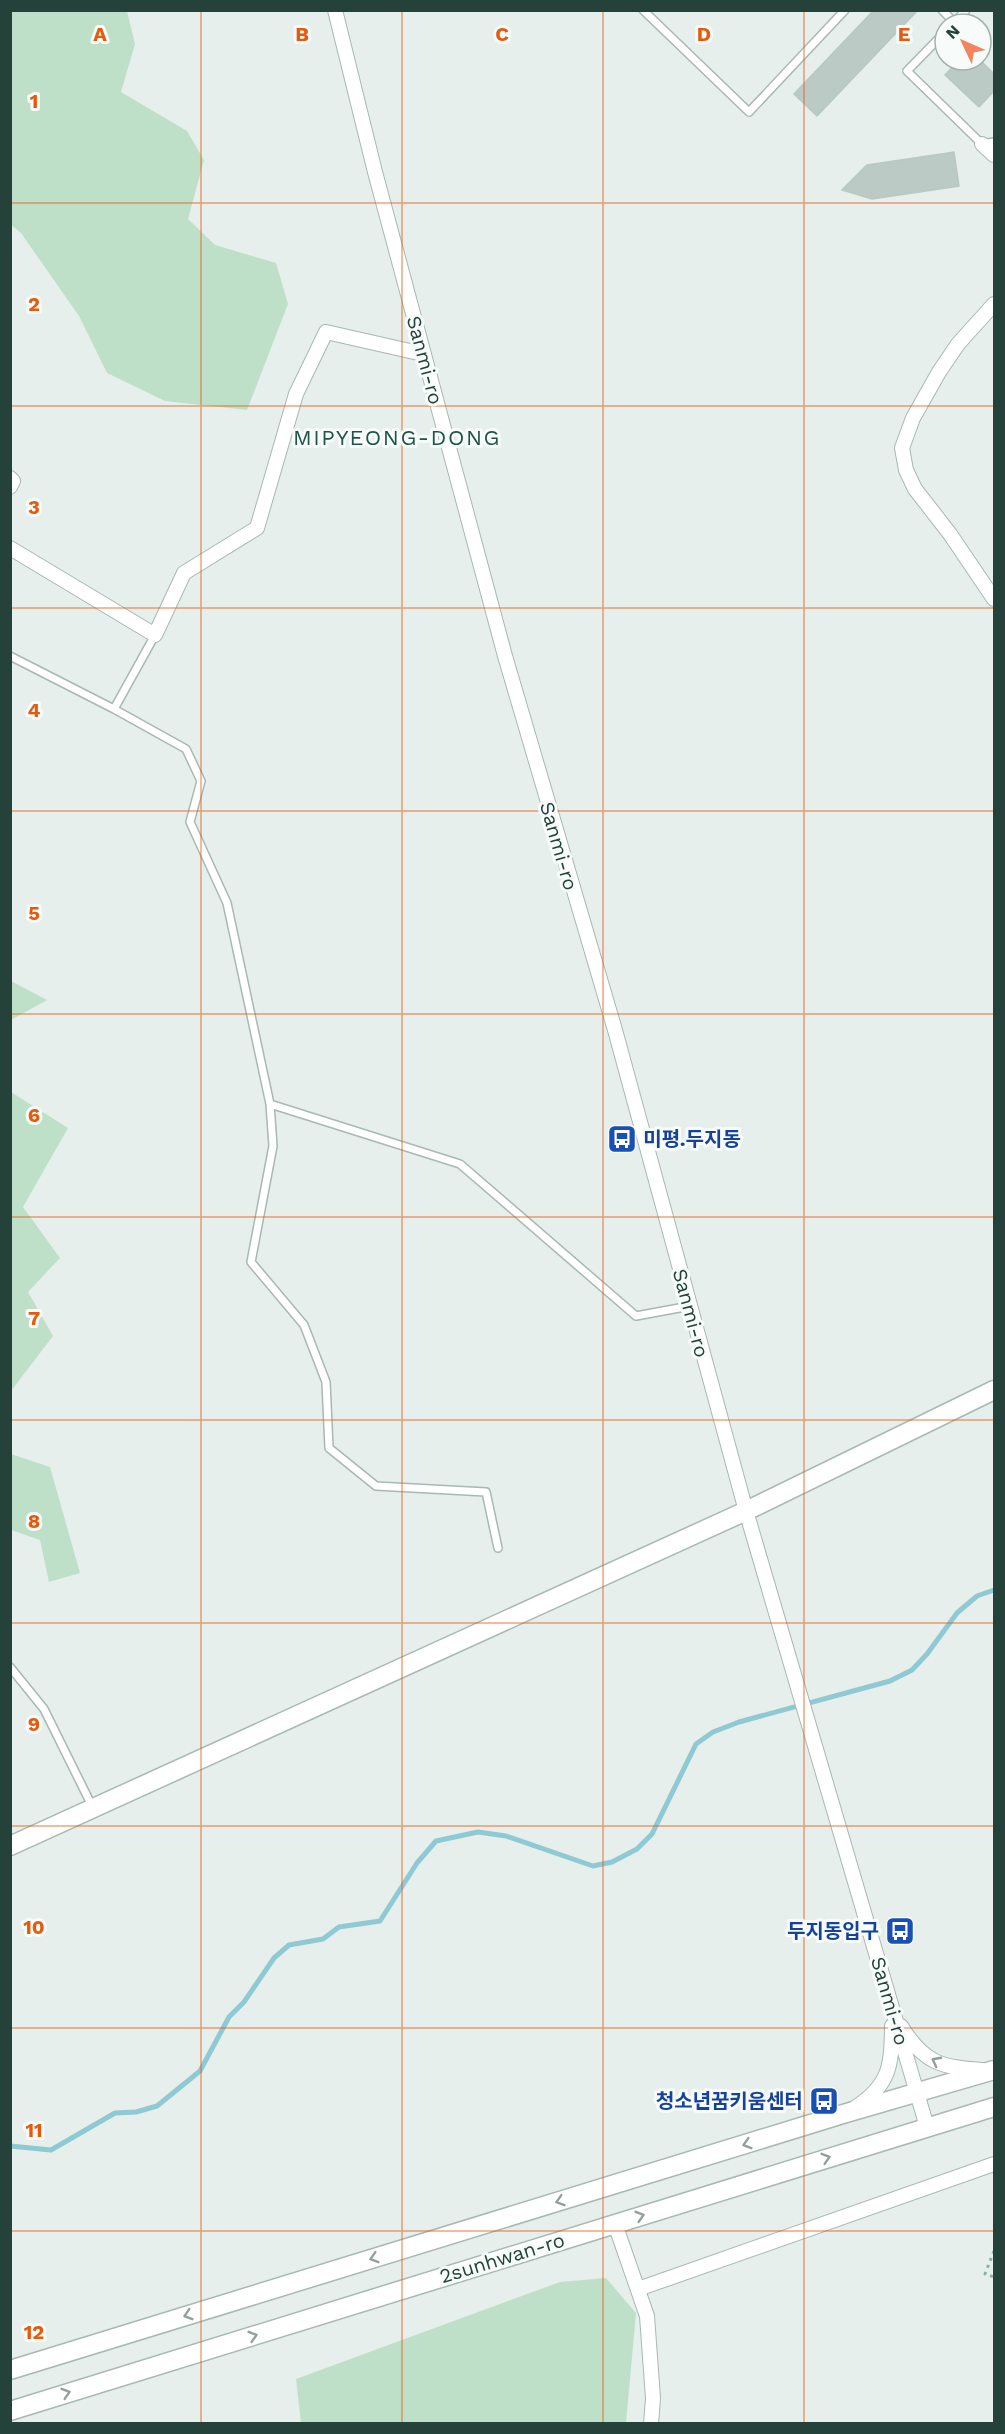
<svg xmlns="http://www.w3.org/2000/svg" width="1005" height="2434" viewBox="0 0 1005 2434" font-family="'Work Sans','Noto Sans KR',sans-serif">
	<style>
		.green { fill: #bfe0c8 }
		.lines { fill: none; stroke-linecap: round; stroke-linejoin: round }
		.stream { stroke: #8ec9d4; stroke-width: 5 }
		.building { fill: #bbcac4; stroke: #b8c9c2; stroke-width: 1.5 }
		.service-casing { stroke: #a8b8b2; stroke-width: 10 }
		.minor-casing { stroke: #a8b8b2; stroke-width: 16 }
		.tertiary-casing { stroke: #a8b8b2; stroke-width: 21 }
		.path { stroke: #86b3a5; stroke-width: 3; stroke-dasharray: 3 4.5; stroke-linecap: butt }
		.service { stroke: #fff; stroke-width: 7 }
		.minor { stroke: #fff; stroke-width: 14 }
		.tertiary { stroke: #fff; stroke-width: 18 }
		.oneway { stroke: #92a09c }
		.grid { fill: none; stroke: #e8590c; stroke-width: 1.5; stroke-opacity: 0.55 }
		.labels { text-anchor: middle; stroke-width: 6; stroke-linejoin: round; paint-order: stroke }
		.street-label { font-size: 20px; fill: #24423a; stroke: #f7fbf9 }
		.transit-label { font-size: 20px; font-weight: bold; fill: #164399; stroke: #f7fbf9; text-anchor: end }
		.quarter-label { font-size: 22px; letter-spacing: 1.5px; fill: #1f5548; stroke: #f7fbf9 }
		.grid-label { font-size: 20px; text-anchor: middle; font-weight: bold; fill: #e8590c; stroke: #f7fbf9; stroke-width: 6; stroke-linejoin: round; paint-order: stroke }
	</style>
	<rect width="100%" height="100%" fill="#e6efeb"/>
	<path class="green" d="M10,11H127L135,44L121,92L187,131L204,160L188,219L215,245L276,263L288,304L247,410L165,401L107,373L79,316L21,233L11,225Z
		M10,981H11L47,1000L11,1020Z
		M11,1092L68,1128L23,1207L60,1258L28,1292L53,1336L11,1391Z
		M11,1454L50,1467L80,1573L49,1582L40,1540L11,1530Z
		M606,2278L636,2313L626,2423H301L296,2379L560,2282Z"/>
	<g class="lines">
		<path class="stream" d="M10,2146L51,2150L115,2113L136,2112L157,2106L200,2071L229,2017L244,2002L274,1958L289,1945L323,1939L339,1927L380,1921L417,1863L436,1841L478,1832L506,1836L593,1866L612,1862L637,1849L652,1834L696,1744L713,1732L739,1722L890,1681L912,1670L927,1654L957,1613L977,1596L994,1590"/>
	</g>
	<path class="building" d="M874,10H918L817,116L794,94Z
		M959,60H980L994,74V91L979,107L945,75Z
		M954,152L959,186L872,199L842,190L867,165Z"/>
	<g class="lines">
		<g class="service-casing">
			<path id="service" d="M643,10L749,112L845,10
				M942,10L954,22
				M953,24L966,10
				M945,32L907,71L982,144L994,142
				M10,656L114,709L155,635
				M114,709L186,749L201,781L190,822L227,903L270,1104L460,1164L636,1316L690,1306
				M270,1104L273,1146L251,1262L304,1325L326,1382L329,1448L376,1486L486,1492L498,1548
				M10,1667L44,1709L92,1806"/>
		</g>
		<g class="minor-casing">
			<path id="minor" d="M335,10L375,172L505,656L615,1030L746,1511L927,2127
				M982,144L994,155
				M994,304L958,344L939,372L913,418L902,448L906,470L915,489L950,534L994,599
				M10,478L13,481L10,487
				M10,548L155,635L184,573L257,528L296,394L326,332L423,354
				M901,2026C924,2064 942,2067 982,2070
				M856,2107C890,2085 892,2064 892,2026
				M615,2224L647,2316L653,2398L651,2424
				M638,2289L994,2164"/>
		</g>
		<g class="tertiary-casing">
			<path id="tertiary" d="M10,1846L746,1511L994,1390
				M10,2370L843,2114L994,2070
				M10,2411L994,2107"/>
		</g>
		<path class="path" d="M994,2251L985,2274L994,2277"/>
		<use href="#service" class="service"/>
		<use href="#minor" class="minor"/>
		<use href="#tertiary" class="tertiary"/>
	</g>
	<defs><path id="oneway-chevron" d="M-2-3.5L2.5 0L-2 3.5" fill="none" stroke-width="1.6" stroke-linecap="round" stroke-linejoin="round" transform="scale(1.5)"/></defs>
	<g class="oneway">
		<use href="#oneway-chevron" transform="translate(936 2061) rotate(-152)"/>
		<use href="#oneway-chevron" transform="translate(747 2144) rotate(163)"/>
		<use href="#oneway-chevron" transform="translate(826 2158) rotate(-17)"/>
		<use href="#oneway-chevron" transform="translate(560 2201) rotate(163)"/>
		<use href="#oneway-chevron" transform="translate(640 2216) rotate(-17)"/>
		<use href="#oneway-chevron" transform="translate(374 2258) rotate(163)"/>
		<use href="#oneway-chevron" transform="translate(188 2315) rotate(163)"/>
		<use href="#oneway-chevron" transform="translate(253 2336) rotate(-17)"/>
		<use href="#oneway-chevron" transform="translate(66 2393) rotate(-17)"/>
	</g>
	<path class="grid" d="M201,10V2424M402,10V2424M603,10V2424M804,10V2424M10,203H994M10,406H994M10,608H994M10,811H994M10,1014H994M10,1217H994M10,1420H994M10,1623H994M10,1826H994M10,2028H994M10,2231H994"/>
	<defs>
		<g id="bus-square" transform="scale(1.5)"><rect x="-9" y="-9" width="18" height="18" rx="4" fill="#1a4fb4" stroke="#f7fbf9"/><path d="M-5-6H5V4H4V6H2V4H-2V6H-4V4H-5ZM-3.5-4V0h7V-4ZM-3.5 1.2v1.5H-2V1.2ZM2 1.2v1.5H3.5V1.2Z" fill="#fff"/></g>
	</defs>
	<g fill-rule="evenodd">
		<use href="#bus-square" x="622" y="1139"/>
		<use href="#bus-square" x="900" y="1931"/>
		<use href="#bus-square" x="824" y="2101"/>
	</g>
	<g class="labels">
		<g class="street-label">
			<text transform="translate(425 360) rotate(75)" y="7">Sanmi-ro</text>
			<text transform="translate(559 846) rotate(74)" y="7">Sanmi-ro</text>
			<text transform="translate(691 1313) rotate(75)" y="7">Sanmi-ro</text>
			<text transform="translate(890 2001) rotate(74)" y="7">Sanmi-ro</text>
			<text transform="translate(502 2258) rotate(-17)" y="7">2sunhwan-ro</text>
		</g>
		<g class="transit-label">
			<text x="643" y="1146" text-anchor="start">미평.두지동</text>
			<text x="879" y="1938">두지동입구</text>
			<text x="803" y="2108">청소년꿈키움센터</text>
		</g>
		<g class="quarter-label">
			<text x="397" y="445">MIPYEONG-DONG</text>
		</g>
	</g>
	<g class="grid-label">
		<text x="100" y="41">A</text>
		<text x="302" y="41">B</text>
		<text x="502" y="41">C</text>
		<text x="704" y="41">D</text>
		<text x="904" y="41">E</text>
		<text x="34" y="108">1</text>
		<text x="34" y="311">2</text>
		<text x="34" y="514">3</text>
		<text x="34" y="717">4</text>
		<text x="34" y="920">5</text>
		<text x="34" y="1122">6</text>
		<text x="34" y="1325">7</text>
		<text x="34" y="1528">8</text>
		<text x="34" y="1731">9</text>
		<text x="34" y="1934">10</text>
		<text x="34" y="2137">11</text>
		<text x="34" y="2339">12</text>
	</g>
	<rect width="1005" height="2434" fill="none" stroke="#24423a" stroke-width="24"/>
	<g transform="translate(963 42) rotate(314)"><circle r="28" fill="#f7fbf9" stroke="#a3b1ad" stroke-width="1.5"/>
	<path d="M0-4.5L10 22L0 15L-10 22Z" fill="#f4845f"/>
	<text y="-9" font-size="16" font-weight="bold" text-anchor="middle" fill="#24423a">N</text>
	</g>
</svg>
